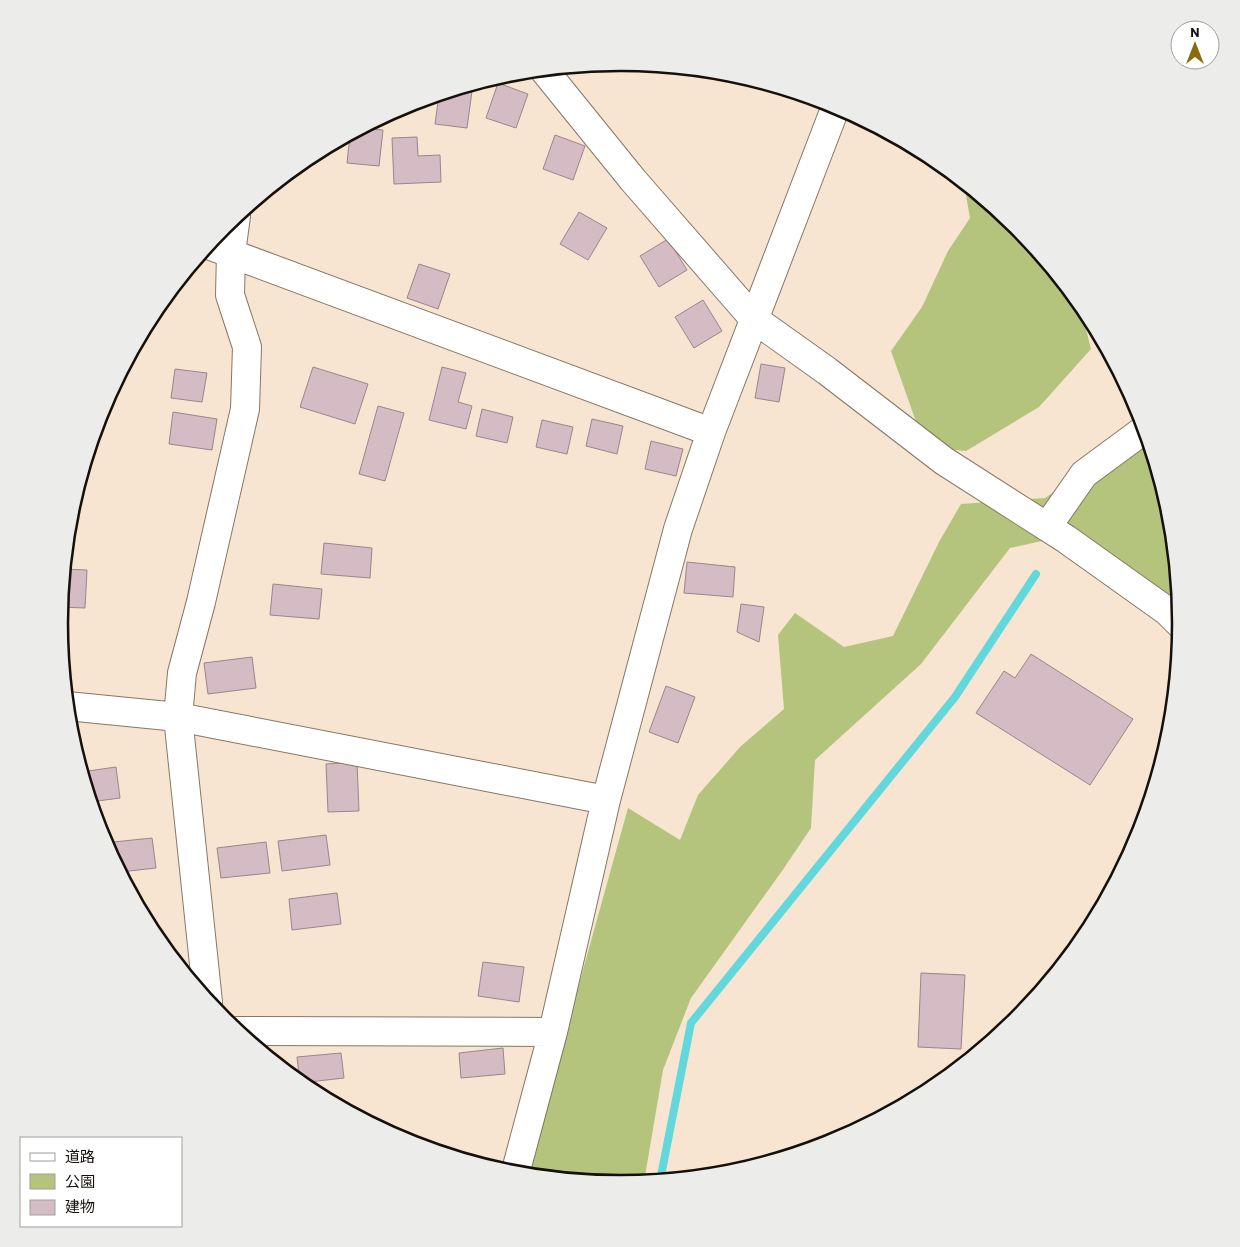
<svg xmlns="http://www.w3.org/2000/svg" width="1240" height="1247" viewBox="0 0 1240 1247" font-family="Barlow,'Noto Sans JP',sans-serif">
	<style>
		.green { fill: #b4c47c }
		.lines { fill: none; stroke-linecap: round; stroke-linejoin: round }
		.stream { stroke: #62d8dc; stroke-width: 8 }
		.building { fill: #d5bbc4; stroke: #9c848d }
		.minor-casing { stroke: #867766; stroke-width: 30 }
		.minor { stroke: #fff; stroke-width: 28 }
		.rim { fill: none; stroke: #16100a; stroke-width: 2.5 }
	</style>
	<rect width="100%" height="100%" fill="#f7e5d2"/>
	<path class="green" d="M964,184L1017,227L1079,302L1091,349L1039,407L966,451L925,447L891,351L922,307L948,251L970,218Z
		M1145,431L1171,514L1180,611L1078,533L1010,548L921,664L815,760L811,828L782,871L691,998L663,1070L644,1182L620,1185L526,1175L628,808L680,840L698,795L741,746L784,709L778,635L795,613L844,647L893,636L939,542L961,504L1045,498L1134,436Z"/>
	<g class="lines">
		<path class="stream" d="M660,1181L691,1023L955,697L1036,574"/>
	</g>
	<path class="building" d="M498,83L528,94L516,128L486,118Z
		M457,89L472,91L467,128L435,124L439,95Z
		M363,128L383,130L379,166L347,163L350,135Z
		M555,135L585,146L573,180L543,169Z
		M417,137L418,156L440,155L441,182L394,184L392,138Z
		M579,212L607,228L588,260L560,244Z
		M668,239L687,270L659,287L640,256Z
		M419,264L450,274L438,309L407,298Z
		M703,300L722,331L694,348L675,317Z
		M761,364L785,368L779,402L755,398Z
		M313,367L368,384L355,424L300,407Z
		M442,367L466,373L458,402L472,406L466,429L429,420Z
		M175,369L207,373L202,402L171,398Z
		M378,406L404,413L385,481L359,474Z
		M482,409L513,417L507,443L476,436Z
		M173,412L217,419L212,450L169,444Z
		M592,419L623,426L617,454L586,446Z
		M542,420L573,427L567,454L536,447Z
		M651,441L683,449L676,476L645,469Z
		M324,543L372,548L370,578L321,574Z
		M687,562L735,567L733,597L684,593Z
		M64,569L87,570L85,608L60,607Z
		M273,584L322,589L319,619L270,615Z
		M741,604L764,607L759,642L737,632Z
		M1031,654L1133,719L1090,785L976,713L1004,671L1015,678Z
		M252,657L256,688L208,694L204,663Z
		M666,686L695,697L678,743L649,732Z
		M357,762L359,811L328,812L326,764Z
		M116,767L120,798L90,802L81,772Z
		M326,835L330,865L282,871L278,841Z
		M152,838L156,868L120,872L104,843Z
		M266,842L270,873L221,878L217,848Z
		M337,893L341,924L292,930L289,899Z
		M483,962L524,967L519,1002L478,996Z
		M921,973L965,975L961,1049L918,1047Z
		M503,1048L505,1074L461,1078L459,1053Z
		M341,1053L344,1078L300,1083L297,1057Z"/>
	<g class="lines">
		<g class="minor-casing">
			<path id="minor" d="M544,70L633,180L754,319L827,371L944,461L1066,539L1167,611L1181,625
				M208,245L711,432
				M1047,527L1084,474L1145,429
				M67,706L178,717L606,800
				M208,1002L178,717L182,673L201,602L245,409L247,347L230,295L231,253L236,216
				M236,1031L553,1032
				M515,1174L553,1032L606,800L678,529L711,432L836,106"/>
		</g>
		<use href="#minor" class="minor"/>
	</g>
	<path d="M0 0H1240V1247H0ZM68 623a552 552 0 1 1 1104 0a552 552 0 1 1-1104 0Z" fill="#ececeb" fill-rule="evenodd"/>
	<path class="rim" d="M68 623a552 552 0 1 1 1104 0a552 552 0 1 1-1104 0Z"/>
	<rect x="20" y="1137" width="162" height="90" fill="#ffffff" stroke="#a29f9d"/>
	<rect x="30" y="1153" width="25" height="8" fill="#ffffff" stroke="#a29f9d"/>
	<text x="65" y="1162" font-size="15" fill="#16100a">道路</text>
	<rect x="30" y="1174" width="25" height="15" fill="#b4c47c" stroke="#a29f9d"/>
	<text x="65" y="1187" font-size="15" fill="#16100a">公園</text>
	<rect x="30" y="1200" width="25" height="15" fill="#d5bbc4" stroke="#a29f9d"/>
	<text x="65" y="1212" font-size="15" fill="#16100a">建物</text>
	<g transform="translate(1195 45)"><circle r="24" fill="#ffffff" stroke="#a29f9d"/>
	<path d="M0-4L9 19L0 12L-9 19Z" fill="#896d0c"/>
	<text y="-8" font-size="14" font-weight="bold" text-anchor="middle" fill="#16100a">N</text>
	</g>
</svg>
